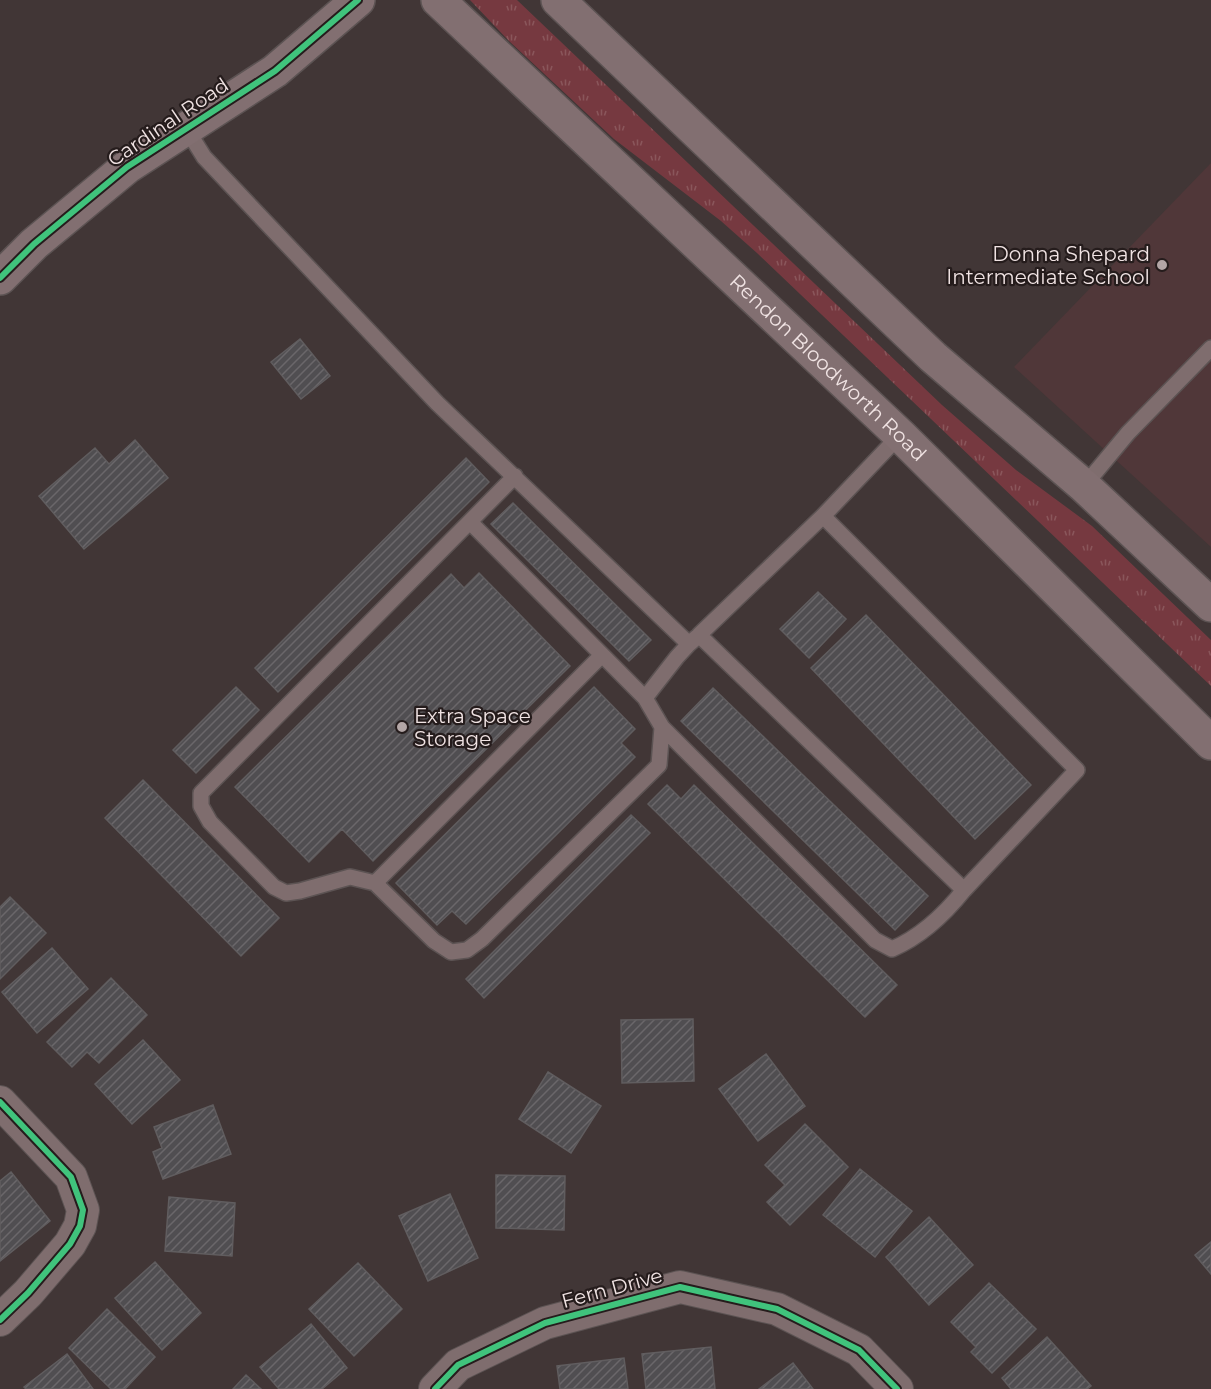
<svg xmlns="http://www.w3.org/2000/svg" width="1211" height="1389" viewBox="0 0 1211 1389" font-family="Montserrat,sans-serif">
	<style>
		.built { fill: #503739 }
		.grass { fill: url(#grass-tufts) }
		.building { fill: url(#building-hatch); stroke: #605d5f; stroke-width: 1.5 }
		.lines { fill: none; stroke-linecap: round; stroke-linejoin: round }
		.lane-casing { stroke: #5c5353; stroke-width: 18 }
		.street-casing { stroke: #5c5353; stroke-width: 34 }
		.secondary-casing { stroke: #5c5353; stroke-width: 36 }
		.lane { stroke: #7f6d6e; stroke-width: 15 }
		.street { stroke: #7f6d6e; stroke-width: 32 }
		.secondary { stroke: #826f71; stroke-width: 33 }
		.cycleway-casing { stroke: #251c1c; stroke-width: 10 }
		.cycleway { stroke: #40c37c; stroke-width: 6 }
		.poi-dot { fill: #b3a6a6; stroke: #251c1c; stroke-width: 2 }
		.labels { text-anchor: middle; stroke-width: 4.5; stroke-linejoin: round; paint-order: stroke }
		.street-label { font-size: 20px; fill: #f0e3e3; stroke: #251c1c }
		.poi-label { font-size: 20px; fill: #f0e3e3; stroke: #251c1c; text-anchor: end }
	</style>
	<defs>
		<pattern id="grass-tufts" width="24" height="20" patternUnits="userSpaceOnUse" patternTransform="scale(1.5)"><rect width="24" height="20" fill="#763940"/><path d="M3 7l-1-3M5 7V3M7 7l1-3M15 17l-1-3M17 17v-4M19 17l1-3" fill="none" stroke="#8a565b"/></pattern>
		<pattern id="building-hatch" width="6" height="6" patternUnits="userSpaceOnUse" patternTransform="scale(1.5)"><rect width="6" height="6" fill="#504e51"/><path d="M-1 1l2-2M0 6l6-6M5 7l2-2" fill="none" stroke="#6a676a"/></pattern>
	</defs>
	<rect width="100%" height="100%" fill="#413636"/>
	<path class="built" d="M1211,163V547L1014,367Z"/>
	<path class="grass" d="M470,0H517L942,405L1016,470L1092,526L1211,640V686L757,253L721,221L614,139L509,41Z"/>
	<path class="building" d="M300,339L330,376L301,399L271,362Z
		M135,440L168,478L84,549L39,496L95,448L109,464Z
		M466,458L489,482L278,692L255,668Z
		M513,503L651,640L629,661L491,524Z
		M479,573L570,666L373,861L342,829L309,862L235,787L451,574L464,588Z
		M818,592L846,619L809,658L780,629Z
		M866,615L1031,785L975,839L811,668Z
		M236,687L259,710L196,773L173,750Z
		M594,687L635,729L621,743L635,757L466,924L452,911L437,925L396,883Z
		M713,688L928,896L895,930L681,721Z
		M143,780L279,918L241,956L105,818Z
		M667,785L681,799L694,785L897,985L865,1017L648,804Z
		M631,815L650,833L484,998L466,979Z
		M10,897L46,933L0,979V907Z
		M52,948L88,989L37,1033L2,992Z
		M111,978L147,1015L99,1063L87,1052L72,1067L47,1042Z
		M693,1019L694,1081L622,1083L621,1020Z
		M143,1040L180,1080L132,1124L95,1084Z
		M766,1054L805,1106L758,1141L719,1089Z
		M548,1072L601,1106L571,1153L519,1119Z
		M213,1105L231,1154L163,1179L153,1152L162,1148L154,1127Z
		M805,1124L848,1167L790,1225L767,1202L785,1185L765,1165Z
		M860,1169L912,1211L875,1257L823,1215Z
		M11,1172L50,1221L0,1261V1181Z
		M496,1175L565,1176L564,1230L496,1228Z
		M450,1194L478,1258L428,1281L399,1216Z
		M169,1197L235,1203L232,1256L165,1251Z
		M929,1217L973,1265L929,1305L886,1257Z
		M1211,1242V1274L1195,1255Z
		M155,1262L201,1313L162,1350L115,1298Z
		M358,1263L402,1309L354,1356L309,1309Z
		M989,1283L1036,1329L992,1373L971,1352L976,1347L951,1322Z
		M107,1309L155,1357L125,1389H111L69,1348Z
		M311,1324L347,1368L322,1389H279L260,1367Z
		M1047,1337L1091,1386L1087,1389H1011L1002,1378Z
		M711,1347L715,1389H646L642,1354Z
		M67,1354L93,1389H26L24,1387Z
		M624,1358L628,1389H560L557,1366Z
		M793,1363L813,1389H759Z
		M246,1375L261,1389H233Z"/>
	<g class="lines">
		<g class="lane-casing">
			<path id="lane" d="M186,128L204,157L437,403L689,644L697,637
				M515,476L201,793V806L210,822L274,887L286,893L300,891L350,877L375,883L434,941L451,952L467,950L482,939L659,765L662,727L645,698L677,657L689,644
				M1084,486L1128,433L1211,348
				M823,516L1077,770L964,890L699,635L823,516L900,435
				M470,522L645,698
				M662,727L875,940L892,949C920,937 944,915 964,890
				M375,883L602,655"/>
		</g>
		<g class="street-casing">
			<path id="street" d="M0,1102L71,1177L83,1210L80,1226L70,1244L28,1293L0,1320
				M435,1389L458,1365L545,1323L680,1287L777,1309L859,1350L897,1389"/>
		</g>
		<g class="secondary-casing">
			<g id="secondary">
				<path id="s1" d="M438,0L900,435L1211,743"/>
				<path d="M558,0L933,357L1084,486L1211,605"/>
				<path d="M0,278L34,244L127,167L275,71L358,0"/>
			</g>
		</g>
		<use href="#lane" class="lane"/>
		<use href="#street" class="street"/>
		<use href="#secondary" class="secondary"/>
		<g class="cycleway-casing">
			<path id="cycleway" d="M0,278L34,244L127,167L275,71L358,0
				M0,1102L71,1177L83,1210L80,1226L70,1244L28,1293L0,1320
				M435,1389L458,1365L545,1323L680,1287L777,1309L859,1350L897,1389"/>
		</g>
		<use href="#cycleway" class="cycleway"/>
	</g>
	<g class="poi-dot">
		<circle cx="1162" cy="265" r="6"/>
		<circle cx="402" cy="727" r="6"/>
	</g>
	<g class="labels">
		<g class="street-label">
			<text transform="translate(168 122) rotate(-34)" y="7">Cardinal Road</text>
			<text dy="7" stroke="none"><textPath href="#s1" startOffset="536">Rendon Bloodworth Road</textPath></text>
			<text transform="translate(612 1288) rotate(-15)" y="7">Fern Drive</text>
		</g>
		<g class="poi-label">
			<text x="1150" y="261">Donna Shepard<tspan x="1150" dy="23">Intermediate School</tspan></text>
			<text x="414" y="723" text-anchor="start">Extra Space<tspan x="414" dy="23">Storage</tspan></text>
		</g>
	</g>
</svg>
